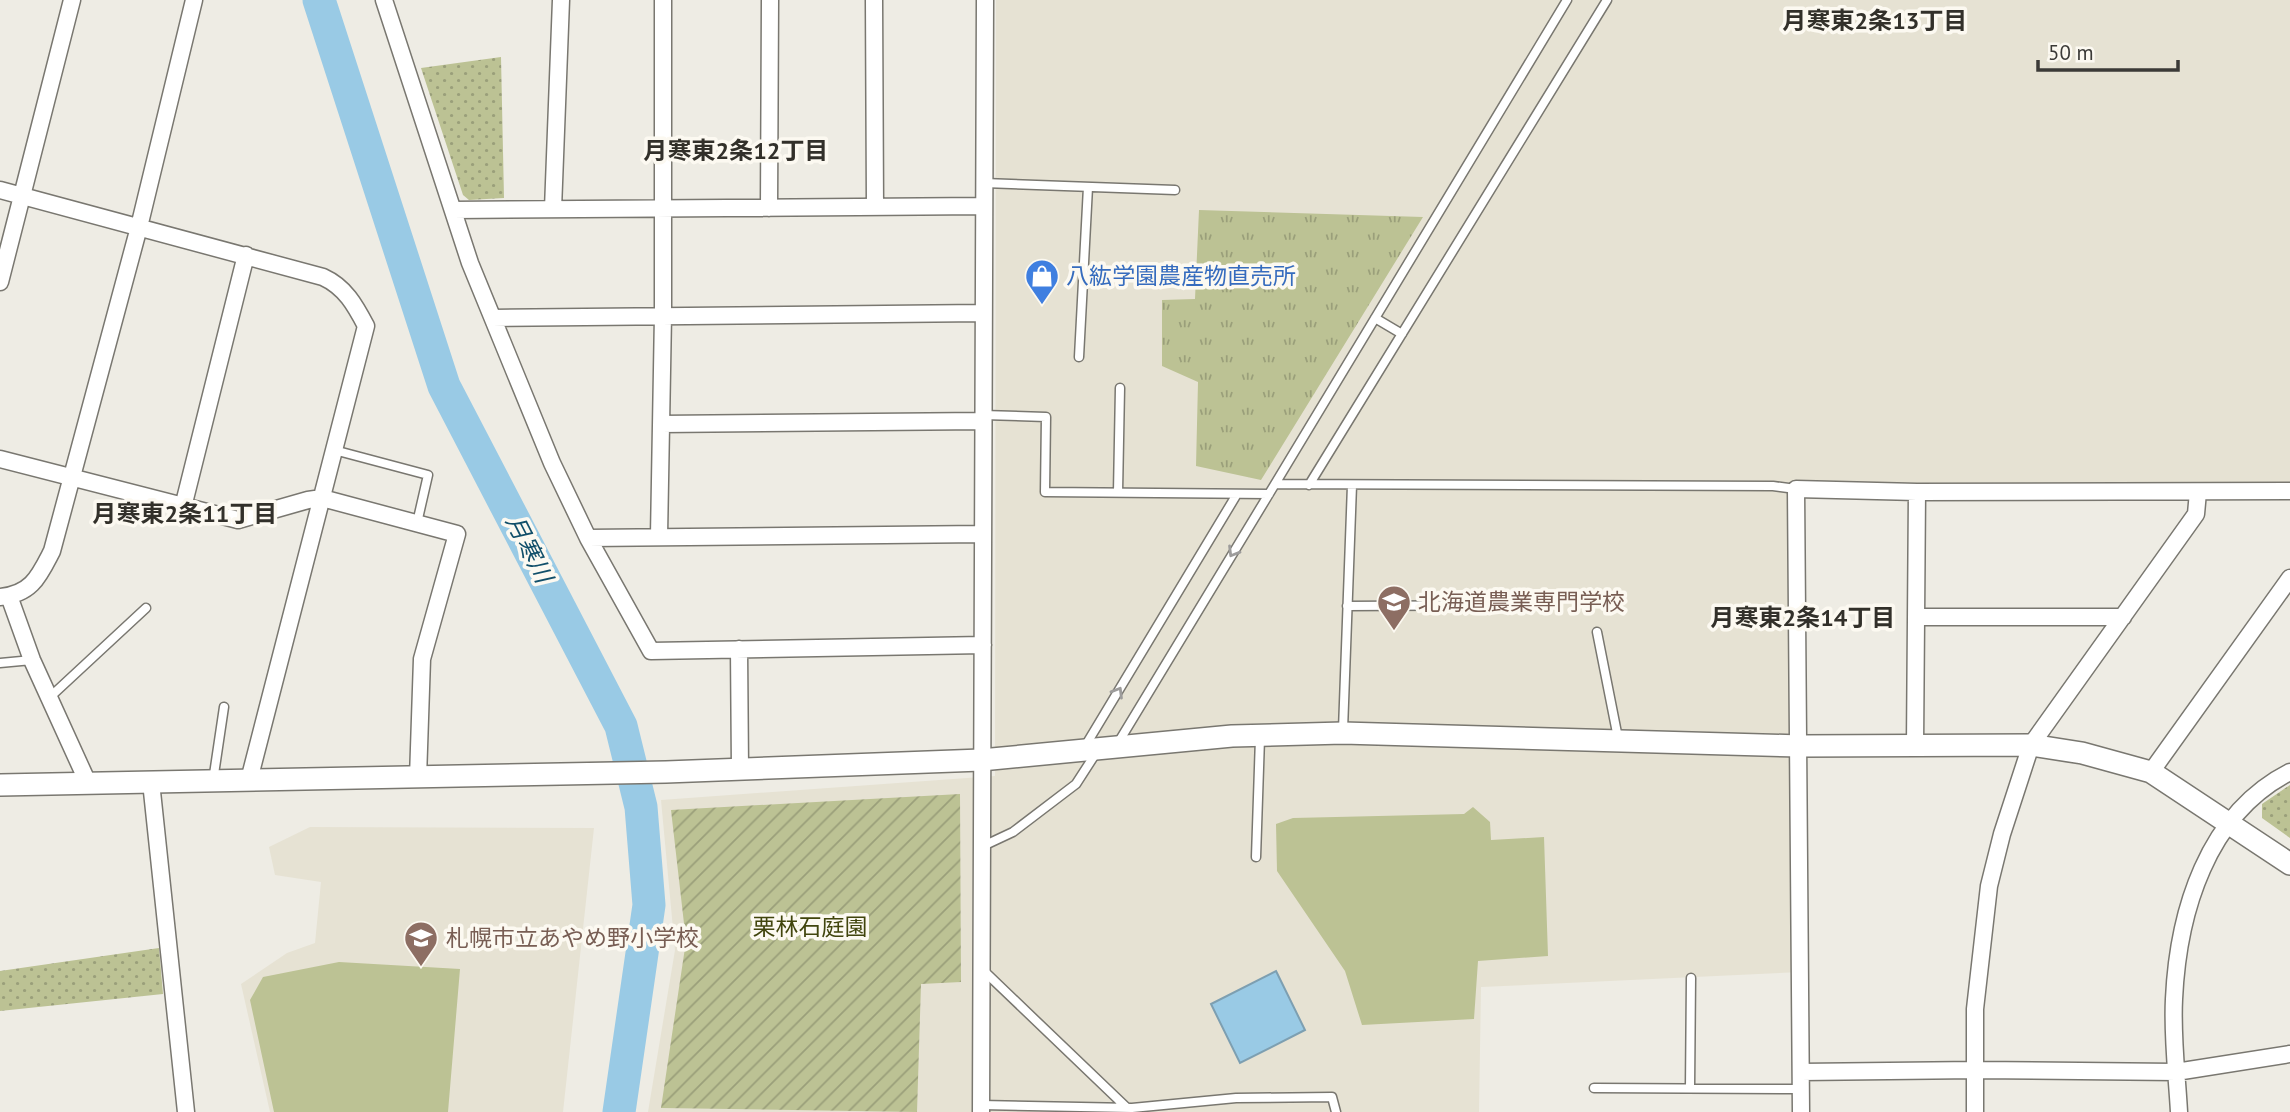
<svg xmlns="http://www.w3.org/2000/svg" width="2290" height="1112" viewBox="0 0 2290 1112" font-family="'PT Sans','Noto Sans JP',sans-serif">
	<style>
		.built { fill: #e6e2d3 }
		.grass { fill: url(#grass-tufts) }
		.park { fill: url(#park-dots) }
		.garden { fill: url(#garden-furrows) }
		.pitch { fill: #bcc294 }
		.water { fill: #99cae5; stroke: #7d9fb1; stroke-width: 2 }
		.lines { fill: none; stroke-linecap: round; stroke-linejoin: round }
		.river { stroke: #99cae5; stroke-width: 33 }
		.service-casing { stroke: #797770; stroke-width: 11 }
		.minor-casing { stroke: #797770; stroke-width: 19 }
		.tertiary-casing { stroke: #797770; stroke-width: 24 }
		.service { stroke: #fff; stroke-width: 8 }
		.minor { stroke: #fff; stroke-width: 16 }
		.tertiary { stroke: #fff; stroke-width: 21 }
		.oneway { stroke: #9d9c9b }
		.labels { text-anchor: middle; stroke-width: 7; stroke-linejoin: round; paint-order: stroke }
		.shop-label { font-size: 23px; fill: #366cbe; stroke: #fcf9f1; text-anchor: start }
		.education-label { font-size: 23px; fill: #785e54; stroke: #fcf9f1; text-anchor: start }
		.park-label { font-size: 23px; fill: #41450d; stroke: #fcf9f1 }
		.neighbourhood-label { font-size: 24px; font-weight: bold; fill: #32302a; stroke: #fcf9f1 }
		.water-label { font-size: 24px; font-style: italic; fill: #114f6a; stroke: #fcf9f1 }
	</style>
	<defs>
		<pattern id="grass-tufts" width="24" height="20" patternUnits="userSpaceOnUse" patternTransform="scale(1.75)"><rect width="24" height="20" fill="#bcc294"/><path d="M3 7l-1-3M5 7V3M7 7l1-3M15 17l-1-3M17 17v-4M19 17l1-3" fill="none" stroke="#9a9f7a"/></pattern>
		<pattern id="park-dots" width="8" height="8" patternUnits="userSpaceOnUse" patternTransform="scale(1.75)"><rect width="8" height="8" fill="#bcc294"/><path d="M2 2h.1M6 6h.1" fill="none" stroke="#9a9f7a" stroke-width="1.8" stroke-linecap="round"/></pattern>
		<pattern id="garden-furrows" width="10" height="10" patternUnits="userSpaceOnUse" patternTransform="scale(1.75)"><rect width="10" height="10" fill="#bcc294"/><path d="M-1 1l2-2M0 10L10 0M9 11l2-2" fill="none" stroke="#9a9f7a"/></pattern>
	</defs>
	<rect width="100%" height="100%" fill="#eeece4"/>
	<path class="built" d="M996,0H2290V488L1790,484L1801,972L1481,987L1479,1112H648L675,950L661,800L995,776Z
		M310,827L594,828L563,1112H270L241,984L287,953L315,943L321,882L275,875L269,847Z"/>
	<path class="grass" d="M1199,210L1423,217L1261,480L1196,466L1198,382L1162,366V300L1195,299Z"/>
	<path class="park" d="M501,57L504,198L469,200L463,195L421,68Z
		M2290,785V838L2262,818V804Z
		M159,948L163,994L0,1011V971Z"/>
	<path class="garden" d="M960,794L961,982L921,984L917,1112L661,1108L686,941L671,810Z"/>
	<path class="pitch" d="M1473,807L1490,822L1491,840L1544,837L1548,956L1478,961L1474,1019L1362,1025L1345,971L1277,871L1276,824L1293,818L1464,814Z
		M339,962L460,969L448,1112H274L250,1000L263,977Z"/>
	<path class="water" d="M1276,971L1305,1030L1240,1063L1211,1004Z"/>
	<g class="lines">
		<path class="river" d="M319,0L444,386L621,726L641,807L649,905L619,1112"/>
		<g class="service-casing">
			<path id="service" d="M984,183L1175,190
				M1375,318L1402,334
				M1079,357L1088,187
				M983,415L1046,417L1045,492L1269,494
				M334,450L428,475L417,523
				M1275,484L1567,0
				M1309,485L1607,0
				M1118,492L1120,388
				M1347,606L1520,605
				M1597,632L1618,738
				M0,663L32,660
				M49,698L146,608
				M1343,730L1352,485
				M1118,743L1275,484L1773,486L1796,489
				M1084,748L1237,494
				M213,781L224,707
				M981,847L1013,832L1076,784L1096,753
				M1256,857L1260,738
				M984,971L1126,1107
				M1594,1088L1801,1089
				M1690,1088L1691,978
				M981,1105L1132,1108L1236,1098L1332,1097L1336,1112"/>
		</g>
		<g class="minor-casing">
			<path id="minor" d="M384,0L470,263L552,463L588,538L651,651L983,645
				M874,0L875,207
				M0,190L323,277C345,287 355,305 366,326L249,780
				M769,208L770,0
				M553,209L561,0
				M453,210L984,206
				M0,282L72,0
				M493,318L983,313
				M661,424L983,421
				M0,459L238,520L308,500L322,498L457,534L422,659L418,778
				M183,507L246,255
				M659,536L663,315V0
				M588,538L983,534
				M9,596L32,660L88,783
				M0,597C32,594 39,576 52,551L139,227L194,0
				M1916,617H2123
				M739,649L740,769
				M1915,746L1917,492
				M2151,772L2290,578
				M151,782L186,1112
				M1801,1072L1976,1070L2176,1072L2290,1054
				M981,1112L985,0
				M1801,1112L1796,489L1917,492L2290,491
				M1975,1112V1009L1989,886L2002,834L2031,745L2196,514L2198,492
				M2179,1112C2177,1075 2172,1037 2174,999C2178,912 2207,814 2290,772"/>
		</g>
		<g class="tertiary-casing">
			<path id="tertiary" d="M0,785L666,772L981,760L1232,736L1343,733L1800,746L2031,745L2082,753L2151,772L2290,864"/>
		</g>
		<use href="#service" class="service"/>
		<use href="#minor" class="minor"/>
		<use href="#tertiary" class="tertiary"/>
	</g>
	<defs><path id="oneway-chevron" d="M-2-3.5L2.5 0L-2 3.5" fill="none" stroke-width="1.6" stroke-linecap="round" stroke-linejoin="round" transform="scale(1.75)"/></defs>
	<g class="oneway">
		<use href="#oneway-chevron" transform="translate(1233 552) rotate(121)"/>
		<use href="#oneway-chevron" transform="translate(1118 692) rotate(-59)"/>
	</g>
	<defs>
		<g id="shop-pin" transform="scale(1.75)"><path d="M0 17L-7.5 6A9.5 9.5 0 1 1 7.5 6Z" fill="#3f7fe0" stroke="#fcf9f1"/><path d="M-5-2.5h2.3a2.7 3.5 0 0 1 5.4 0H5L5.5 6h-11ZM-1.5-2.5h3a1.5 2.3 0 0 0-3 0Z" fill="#fff"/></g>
		<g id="university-pin" transform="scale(1.75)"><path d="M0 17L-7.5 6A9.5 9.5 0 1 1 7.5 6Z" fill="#8d6e63" stroke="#fcf9f1"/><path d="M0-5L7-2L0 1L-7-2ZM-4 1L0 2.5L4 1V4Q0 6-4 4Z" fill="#fff"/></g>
		<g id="school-pin" transform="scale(1.75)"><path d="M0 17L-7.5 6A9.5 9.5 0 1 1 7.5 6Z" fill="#8d6e63" stroke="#fcf9f1"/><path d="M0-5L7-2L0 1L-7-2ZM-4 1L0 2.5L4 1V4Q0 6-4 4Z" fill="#fff"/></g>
	</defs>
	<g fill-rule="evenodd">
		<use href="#shop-pin" x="1042" y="276"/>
		<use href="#university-pin" x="1394" y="602"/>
		<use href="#school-pin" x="421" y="938"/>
	</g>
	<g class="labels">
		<g class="shop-label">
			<text x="1066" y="284">八紘学園農産物直売所</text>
		</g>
		<g class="education-label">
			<text x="1418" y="610">北海道農業専門学校</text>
			<text x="446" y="946">札幌市立あやめ野小学校</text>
		</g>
		<g class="park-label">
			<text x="810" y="935">栗林石庭園</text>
		</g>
		<g class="neighbourhood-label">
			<text x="1875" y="29">月寒東2条13丁目</text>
			<text x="736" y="159">月寒東2条12丁目</text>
			<text x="185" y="522">月寒東2条11丁目</text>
			<text x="1803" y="626">月寒東2条14丁目</text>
		</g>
		<g class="water-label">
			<text transform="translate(529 549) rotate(63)" y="8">月寒川</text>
		</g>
	</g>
	<path d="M2038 60v10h140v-10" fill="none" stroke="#3b3a37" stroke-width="3.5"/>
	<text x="2048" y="60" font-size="21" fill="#3b3a37" stroke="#fcf9f1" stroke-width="5" paint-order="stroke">50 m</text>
</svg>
